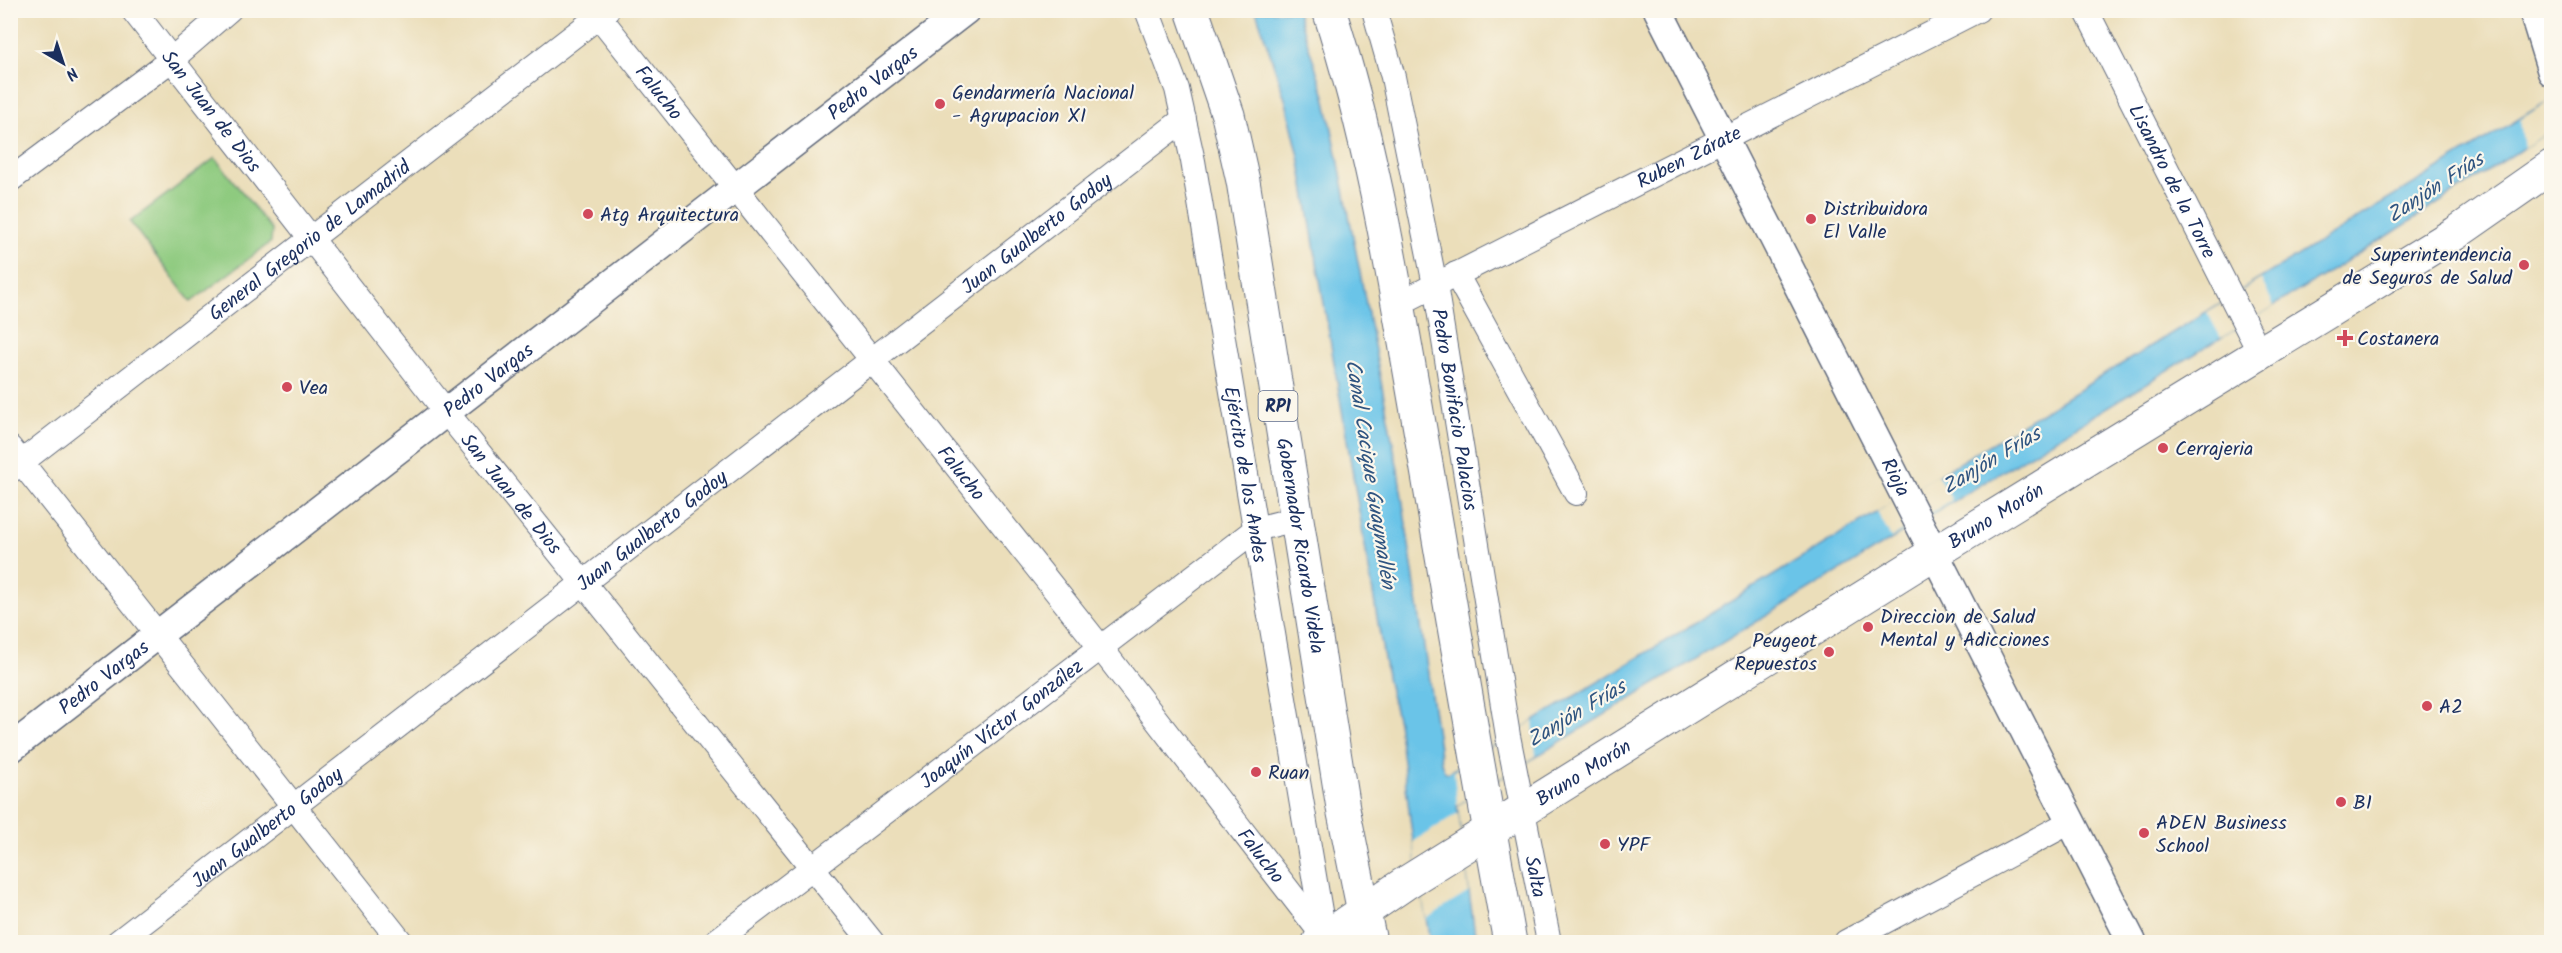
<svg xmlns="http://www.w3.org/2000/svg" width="2562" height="953" viewBox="0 0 2562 953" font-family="Kalam,sans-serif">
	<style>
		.green { fill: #8eca7f; stroke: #547c6e; stroke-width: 1.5 }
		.water { fill: #6ac4e8; stroke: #427aa3; stroke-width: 1.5 }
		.pier { fill: #ebdeba }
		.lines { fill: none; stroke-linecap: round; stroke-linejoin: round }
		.minor-casing { stroke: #646c7e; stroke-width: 26 }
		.tertiary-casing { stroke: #646c7e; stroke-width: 31 }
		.secondary-casing { stroke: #646c7e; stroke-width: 35 }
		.trunk-casing { stroke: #646c7e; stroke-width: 35 }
		.minor { stroke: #fff; stroke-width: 24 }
		.tertiary { stroke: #fff; stroke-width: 28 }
		.secondary { stroke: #fff; stroke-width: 33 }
		.trunk { stroke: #fff; stroke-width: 33 }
		.poi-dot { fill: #d1495b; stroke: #fbf7ec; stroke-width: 2 }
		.labels { text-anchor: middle; stroke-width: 4.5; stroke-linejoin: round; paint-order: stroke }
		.shield { fill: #fbf7ec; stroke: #5e6b89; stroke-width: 1.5 }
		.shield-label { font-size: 18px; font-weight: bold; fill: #1b2f5e }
		.street-label { font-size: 20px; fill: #1b2f5e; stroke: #fbf7ec }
		.poi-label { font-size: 20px; fill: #1b2f5e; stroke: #fbf7ec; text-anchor: start }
		.water-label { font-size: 21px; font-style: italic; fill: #2f5480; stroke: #fbf7ec }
	</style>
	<rect width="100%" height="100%" fill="#fbf7ec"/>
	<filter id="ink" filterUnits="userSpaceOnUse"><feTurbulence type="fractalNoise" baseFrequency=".0167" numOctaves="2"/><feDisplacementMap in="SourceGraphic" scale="12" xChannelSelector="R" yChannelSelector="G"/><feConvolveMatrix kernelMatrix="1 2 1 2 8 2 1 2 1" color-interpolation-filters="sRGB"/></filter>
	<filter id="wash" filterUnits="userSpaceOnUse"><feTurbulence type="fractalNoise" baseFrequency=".008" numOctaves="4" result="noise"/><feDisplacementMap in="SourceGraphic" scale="24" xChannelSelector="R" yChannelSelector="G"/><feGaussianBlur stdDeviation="1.35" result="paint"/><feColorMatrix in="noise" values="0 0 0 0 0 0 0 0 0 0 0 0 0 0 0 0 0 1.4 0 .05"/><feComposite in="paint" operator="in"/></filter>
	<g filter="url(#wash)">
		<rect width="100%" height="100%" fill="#ebdeba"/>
		<path class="green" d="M215,158L272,230L271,242L191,302L130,222Z"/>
		<path class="water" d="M1256,11H1297L1325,96L1337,153L1398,470L1441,762L1444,771L1448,773L2138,354L2551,99V130L2386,237L1457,805L1476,942H1430L1412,834L1398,722L1388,682L1299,156L1286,102Z"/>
		<path class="pier" d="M2551,99V130L2524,148L2520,120Z
			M2261,279L2274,306L2221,338L2207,312Z
			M1937,475L1952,500L1891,538L1877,512Z
			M1533,721L1536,756L1457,805L1454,771Z
			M1458,813L1469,892L1426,919L1413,842Z"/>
	</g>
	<g filter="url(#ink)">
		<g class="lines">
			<g class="minor-casing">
				<g id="minor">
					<path id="s1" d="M133,10L447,413L872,942"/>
					<path id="s2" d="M594,10L1101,648L1325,938"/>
					<path id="s3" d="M1147,10L1177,89L1193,161L1324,935"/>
					<path id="s4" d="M1374,10L1393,77L1435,285L1508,736L1549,942"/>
					<path id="s5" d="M2086,10L2260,353"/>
					<path d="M10,180L171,60L229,10"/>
					<path d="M1456,274L1576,493"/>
					<path id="s6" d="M1398,304L1978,10"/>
					<path d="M10,448L401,942"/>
					<path id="s7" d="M10,471L607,10"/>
					<path id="s8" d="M118,942L1184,119"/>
					<path id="s9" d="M715,942L1256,529L1296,519"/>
					<path d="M1846,942L2072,821"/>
				</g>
			</g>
			<g class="tertiary-casing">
				<g id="tertiary">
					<path id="s10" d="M1658,10C1816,321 1976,631 2132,942"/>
					<path d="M2533,10L2552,72"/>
					<path id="s11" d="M10,749L966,10"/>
				</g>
			</g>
			<g class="secondary-casing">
				<g id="secondary">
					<path id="s12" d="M1319,942L1404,884L1936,552L2456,233L2552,166"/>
				</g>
			</g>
			<g class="trunk-casing">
				<g id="trunk">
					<path id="s13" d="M1192,10L1228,115L1243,181L1343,808L1370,942"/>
					<path d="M1329,10C1371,139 1393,274 1416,406C1447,585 1477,764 1510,942"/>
				</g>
			</g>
			<use href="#minor" class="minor"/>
			<use href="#tertiary" class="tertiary"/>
			<use href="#secondary" class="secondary"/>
			<use href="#trunk" class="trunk"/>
		</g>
	</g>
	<g class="poi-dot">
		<circle cx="940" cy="104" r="6"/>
		<circle cx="588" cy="214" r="6"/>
		<circle cx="1811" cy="219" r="6"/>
		<circle cx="2524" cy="265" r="6"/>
		<path d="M2342 329h6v6h6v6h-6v6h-6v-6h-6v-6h6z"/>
		<circle cx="287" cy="387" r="6"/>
		<circle cx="2163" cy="448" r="6"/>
		<circle cx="1868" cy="627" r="6"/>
		<circle cx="1829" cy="652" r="6"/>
		<circle cx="2427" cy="706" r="6"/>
		<circle cx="1256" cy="772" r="6"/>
		<circle cx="2341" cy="802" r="6"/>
		<circle cx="2144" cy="833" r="6"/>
		<circle cx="1605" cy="844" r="6"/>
	</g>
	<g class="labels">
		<rect class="shield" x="1258.5" y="391" width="39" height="30" rx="4.5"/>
		<g class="shield-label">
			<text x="1278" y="412">RP1</text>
		</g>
		<g class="street-label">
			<text dy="7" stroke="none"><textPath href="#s11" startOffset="1090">Pedro Vargas</textPath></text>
			<text dy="7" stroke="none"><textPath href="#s2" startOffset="105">Falucho</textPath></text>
			<text dy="7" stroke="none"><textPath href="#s1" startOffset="128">San Juan de Dios</textPath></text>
			<text dy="7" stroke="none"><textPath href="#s6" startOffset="326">Ruben Zárate</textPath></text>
			<text dy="7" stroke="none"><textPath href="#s5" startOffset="192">Lisandro de la Torre</textPath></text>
			<text dy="7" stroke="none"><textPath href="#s8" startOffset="1160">Juan Gualberto Godoy</textPath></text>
			<text dy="7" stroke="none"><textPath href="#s7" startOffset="378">General Gregorio de Lamadrid</textPath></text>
			<text dy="7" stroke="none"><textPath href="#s11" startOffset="604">Pedro Vargas</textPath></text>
			<text dy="7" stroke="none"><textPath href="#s4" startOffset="408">Pedro Bonifacio Palacios</textPath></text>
			<text dy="7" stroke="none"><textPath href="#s2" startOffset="591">Falucho</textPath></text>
			<text dy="7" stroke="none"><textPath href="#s3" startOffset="476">Ejército de los Andes</textPath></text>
			<text dy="7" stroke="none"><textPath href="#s10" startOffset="524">Rioja</textPath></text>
			<text dy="7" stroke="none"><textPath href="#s1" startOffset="614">San Juan de Dios</textPath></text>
			<text dy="7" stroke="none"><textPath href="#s12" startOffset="800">Bruno Morón</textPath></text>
			<text dy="7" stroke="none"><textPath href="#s8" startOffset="674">Juan Gualberto Godoy</textPath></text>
			<text dy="7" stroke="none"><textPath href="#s13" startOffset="548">Gobernador Ricardo Videla</textPath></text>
			<text dy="7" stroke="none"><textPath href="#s11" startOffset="118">Pedro Vargas</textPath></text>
			<text dy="7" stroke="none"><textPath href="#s9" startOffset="360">Joaquín Víctor González</textPath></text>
			<text dy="7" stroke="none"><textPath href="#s12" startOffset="314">Bruno Morón</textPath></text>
			<text dy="7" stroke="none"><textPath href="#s8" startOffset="188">Juan Gualberto Godoy</textPath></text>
			<text dy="7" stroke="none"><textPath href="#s2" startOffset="1077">Falucho</textPath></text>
			<text dy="7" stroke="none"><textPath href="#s4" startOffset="882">Salta</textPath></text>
		</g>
		<g class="poi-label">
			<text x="952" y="99">Gendarmería Nacional<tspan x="952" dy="23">- Agrupacion XI</tspan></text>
			<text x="1823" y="215">Distribuidora<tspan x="1823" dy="23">El Valle</tspan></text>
			<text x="600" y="221">Atg Arquitectura</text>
			<text x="2512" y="261" text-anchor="end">Superintendencia<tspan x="2512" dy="23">de Seguros de Salud</tspan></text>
			<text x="2357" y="345">Costanera</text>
			<text x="299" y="394">Vea</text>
			<text x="2175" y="455">Cerrajeria</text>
			<text x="1880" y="623">Direccion de Salud<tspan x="1880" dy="23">Mental y Adicciones</tspan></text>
			<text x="1817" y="647" text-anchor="end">Peugeot<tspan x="1817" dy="23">Repuestos</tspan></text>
			<text x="2439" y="713">A2</text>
			<text x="1268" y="779">Ruan</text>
			<text x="2353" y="809">B1</text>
			<text x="2156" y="829">ADEN Business<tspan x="2156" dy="23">School</tspan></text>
			<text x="1617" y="851">YPF</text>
		</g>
		<g class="water-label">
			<text transform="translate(2435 187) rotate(-33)" y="7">Zanjón Frías</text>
			<text transform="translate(1991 460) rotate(-31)" y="7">Zanjón Frías</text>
			<text transform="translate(1371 474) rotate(81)" y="7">Canal Cacique Guaymallén</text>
			<text transform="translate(1576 713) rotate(-31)" y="7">Zanjón Frías</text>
		</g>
	</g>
	<rect width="2562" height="953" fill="none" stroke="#fbf7ec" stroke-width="36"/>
	<g transform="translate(63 63) rotate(141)" stroke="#fbf7ec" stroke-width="4.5" paint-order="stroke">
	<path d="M0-4.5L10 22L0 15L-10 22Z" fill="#1b2f5e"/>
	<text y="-9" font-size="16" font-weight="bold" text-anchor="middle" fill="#1b2f5e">N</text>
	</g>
</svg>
